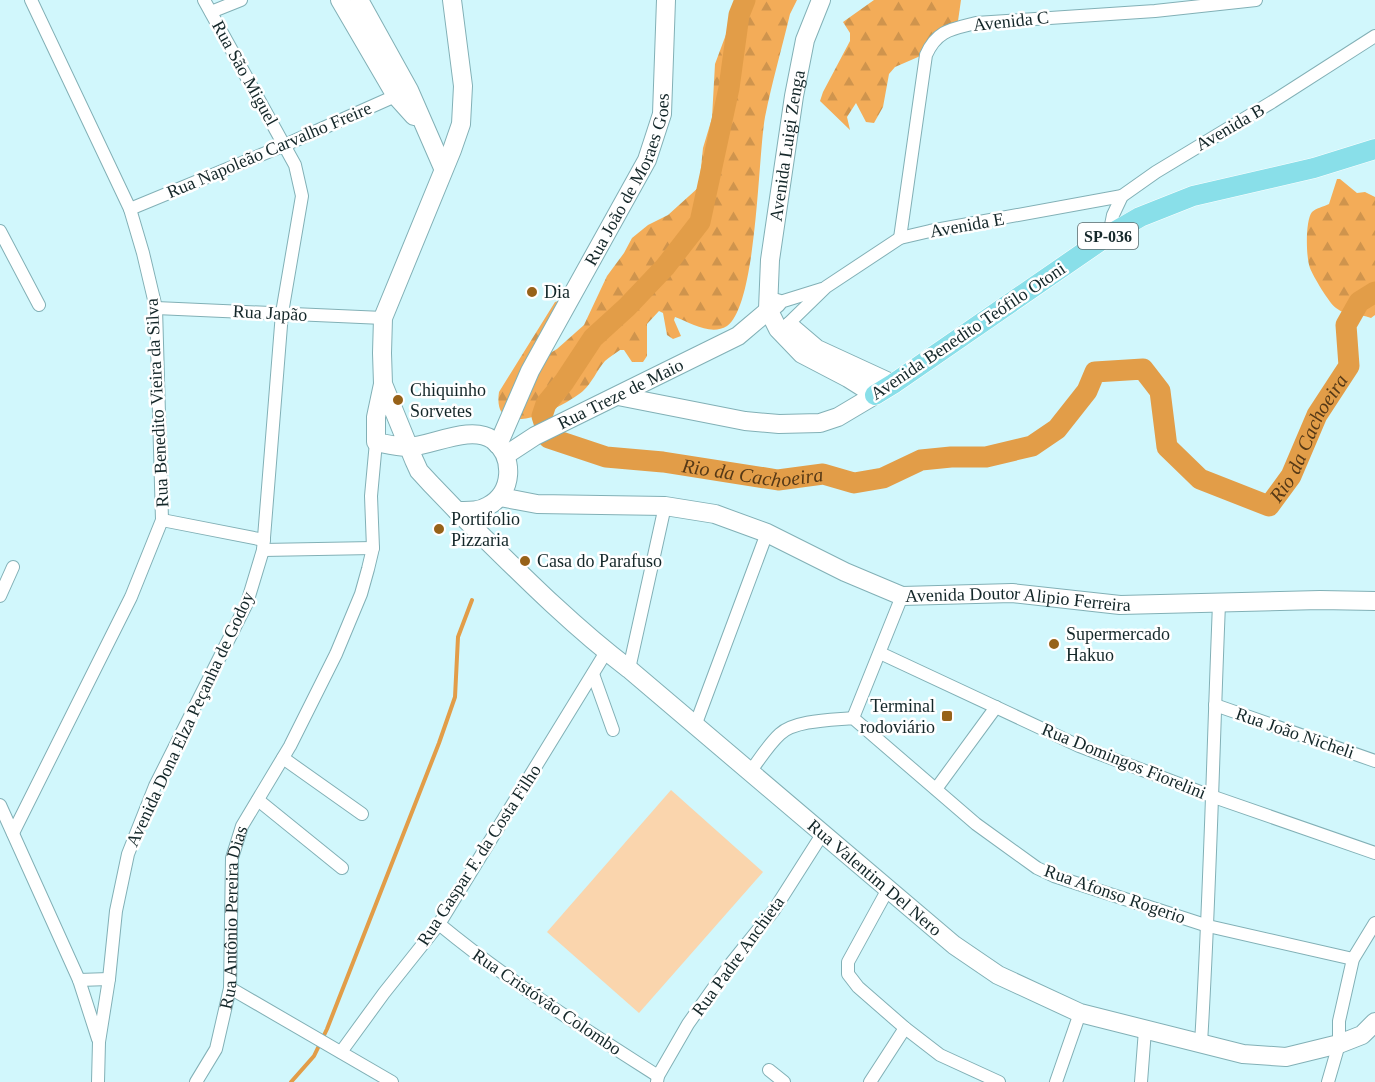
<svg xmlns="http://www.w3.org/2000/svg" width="1375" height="1082" viewBox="0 0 1375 1082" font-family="'Times New Roman',serif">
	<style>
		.forest { fill: url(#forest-firs) }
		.pitch { fill: #fad5ad }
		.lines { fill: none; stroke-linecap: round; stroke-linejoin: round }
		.stream { stroke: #e29d48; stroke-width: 4 }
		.river { stroke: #e29d48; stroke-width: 21 }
		.street-casing { stroke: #82b0b6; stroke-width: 14 }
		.secondary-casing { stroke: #82b0b6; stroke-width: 20 }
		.primary-casing { stroke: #fff; stroke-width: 21 }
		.street { stroke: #fff; stroke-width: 12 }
		.secondary { stroke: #fff; stroke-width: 18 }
		.primary { stroke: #89dfe9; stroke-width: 20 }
		.poi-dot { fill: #976219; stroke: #fff; stroke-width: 2 }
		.labels { text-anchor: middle; stroke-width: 5; stroke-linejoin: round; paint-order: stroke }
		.shield { fill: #fff; stroke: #5a6869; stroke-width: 1.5 }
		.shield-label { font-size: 16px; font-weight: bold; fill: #142729 }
		.street-label { font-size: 18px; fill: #142729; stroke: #fff }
		.poi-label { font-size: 18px; fill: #142729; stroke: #fff; text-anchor: start }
		.water-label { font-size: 20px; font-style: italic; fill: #563916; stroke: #fff }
	</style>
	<defs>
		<pattern id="forest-firs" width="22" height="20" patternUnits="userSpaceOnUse" patternTransform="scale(1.5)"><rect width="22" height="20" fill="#f3ac58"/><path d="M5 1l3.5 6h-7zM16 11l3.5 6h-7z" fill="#cf944d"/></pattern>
	</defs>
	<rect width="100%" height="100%" fill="#d1f7fc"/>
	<path class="forest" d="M735,0H797L790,14C782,48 772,82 765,117C758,156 757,305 727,326C711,336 691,323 675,317L674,320L681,336L673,339L667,335L663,313L659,311L647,324V356L643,362H632L624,350H620C615,354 609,357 605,361C597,370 592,383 583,391C564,407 491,445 499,392L555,302L562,300L540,359L557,349L584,325L607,276L624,253L632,238L648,225L668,215L699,187L703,148L712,118L715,64L731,21Z
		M874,0H961L957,28L925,54L895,67L889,74L883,107L874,123L866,122L856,103L847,117L850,130L820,101L823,92L850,41V33L843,22Z
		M1337,179H1340L1357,193L1365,192L1375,197V315L1371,318C1359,313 1347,317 1336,308C1329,303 1313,276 1310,268C1306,258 1305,221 1312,212C1316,208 1323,207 1329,204Z"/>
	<path class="pitch" d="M671,790L763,872L639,1013L547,932Z"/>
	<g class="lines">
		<path class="stream" d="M291,1082L314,1056L327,1029L439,743L455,697L458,637L472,600"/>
		<path class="river" id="s1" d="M745,0L739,15L729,88L700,222L665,267L627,307L593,338L564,382L546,404L542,416L549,438L606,457L663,462L778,480L823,474L854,483L883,478L921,460L951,457H986L1032,446L1057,429L1087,391L1095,372L1143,369L1160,391L1167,447L1200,479L1269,506L1291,476L1317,415L1349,366L1346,325L1359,302L1375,292"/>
		<g class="street-casing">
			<g id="street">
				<path d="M211,12L241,0"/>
				<path d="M130,209L285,145L402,93"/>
				<path d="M0,231L39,305"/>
				<path d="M1109,235L1113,215L1122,196L1156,172L1272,102L1375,36"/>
				<path d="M900,238L926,55C937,30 952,29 976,23L1155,11L1256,0"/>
				<path d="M777,303L822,289"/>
				<path d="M156,308L383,318"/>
				<path d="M788,324L826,287L900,238L930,231L1122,196"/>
				<path d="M162,520L264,540"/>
				<path d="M263,550L373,548"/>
				<path d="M0,596L13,567"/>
				<path d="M880,653L1079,746L1211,796L1375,853"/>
				<path d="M629,669L665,506"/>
				<path d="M593,674L613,730"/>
				<path d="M1215,705L1375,761"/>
				<path d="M853,718L902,596"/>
				<path d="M695,726L767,533"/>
				<path d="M283,758L362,814"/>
				<path d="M750,772C759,760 768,745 780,734C795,720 833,720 853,718L976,824L1037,868L1054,876L1208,926L1353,959"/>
				<path d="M936,789L996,707"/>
				<path d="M258,800L342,868"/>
				<path d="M0,805L79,980L98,1039"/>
				<path d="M13,833L131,597L162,520L156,308L143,253L130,209L31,0"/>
				<path d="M888,889L848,962V974L858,987L905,1028L940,1055L999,1082"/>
				<path d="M439,924C508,981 583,1028 658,1076"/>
				<path d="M79,980L109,979"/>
				<path d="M230,988L392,1082"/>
				<path d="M1201,1043C1210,897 1213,750 1219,604"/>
				<path d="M341,1052L384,993L439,924L606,652"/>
				<path d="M769,1070L784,1082"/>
				<path d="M98,1082L99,1042L109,979L116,911L128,854L155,786L247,603L263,550L282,313L302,196L295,165L204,0"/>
				<path id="s2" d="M196,1082L216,1049L230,988L232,858L242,826L290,746L336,654L361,594L368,569L373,548L371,496L376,442"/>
				<path d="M657,1082L658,1076L688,1024L729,966L774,910L823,833"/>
				<path d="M870,1082L905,1028"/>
				<path d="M1056,1082L1080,1013"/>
				<path d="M1141,1082L1145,1030"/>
				<path d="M1328,1082L1339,1044V1021L1353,959L1375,923"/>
			</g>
		</g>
		<g class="secondary-casing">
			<g id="secondary">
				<path d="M340,0L396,96L414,116"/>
				<path d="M359,0L409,90L443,168"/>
				<path d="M790,326L817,349L893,384"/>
				<path d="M383,384L376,417V442C386,444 398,447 408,447C432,446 471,424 493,440C515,457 513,493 488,506C478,512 468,511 457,511L431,484L419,471L414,460L383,384L382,353L383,318L452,150L461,124L463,86L452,0"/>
				<path id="s3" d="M618,396L745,421L779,424L820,423L838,417L875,395L848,378L802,354L778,329L768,309L770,260L794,96L805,40L821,0"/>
				<path id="s4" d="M498,445L530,371L647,160L662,114L666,0"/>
				<path id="s5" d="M506,455L535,436L738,336L777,303"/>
				<path id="s6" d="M500,497L537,504L665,506L715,514L767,533L845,572L902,596L1012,593L1120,605L1320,600L1375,601"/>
				<path id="s7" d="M457,511C512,565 567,622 629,669L954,945L998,975L1080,1013L1243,1054L1286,1057L1339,1044L1362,1035L1375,1022"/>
			</g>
		</g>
		<g class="primary-casing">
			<path id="primary" d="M875,395L893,384L1109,235L1140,217L1193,196L1314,168L1375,149"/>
		</g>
		<use href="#street" class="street"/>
		<use href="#secondary" class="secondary"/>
		<use href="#primary" class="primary"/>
	</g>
	<g class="poi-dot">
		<circle cx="532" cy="292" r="6"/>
		<circle cx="398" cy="400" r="6"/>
		<circle cx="439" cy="529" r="6"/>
		<circle cx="525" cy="561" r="6"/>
		<circle cx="1054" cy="644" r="6"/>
		<rect x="941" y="710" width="12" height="12" rx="3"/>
	</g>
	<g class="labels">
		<rect class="shield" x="1078" y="223" width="60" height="26" rx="4.5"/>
		<g class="shield-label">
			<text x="1108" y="242">SP-036</text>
		</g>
		<g class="street-label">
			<text transform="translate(1011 21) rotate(-6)" y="6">Avenida C</text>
			<text transform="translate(245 73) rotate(61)" y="6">Rua São Miguel</text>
			<text transform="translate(1230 127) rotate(-30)" y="6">Avenida B</text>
			<text dy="6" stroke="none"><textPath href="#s3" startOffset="572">Avenida Luigi Zenga</textPath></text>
			<text transform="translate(269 150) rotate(-23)" y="6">Rua Napoleão Carvalho Freire</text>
			<text dy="6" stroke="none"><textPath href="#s4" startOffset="297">Rua João de Moraes Goes</textPath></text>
			<text transform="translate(967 225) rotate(-10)" y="6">Avenida E</text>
			<text transform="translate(270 313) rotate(3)" y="6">Rua Japão</text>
			<text transform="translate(968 331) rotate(-34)" y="6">Avenida Benedito Teófilo Otoni</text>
			<text dy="6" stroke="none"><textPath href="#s5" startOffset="130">Rua Treze de Maio</textPath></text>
			<text transform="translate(157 403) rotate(-93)" y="6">Rua Benedito Vieira da Silva</text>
			<text dy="6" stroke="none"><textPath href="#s6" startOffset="537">Avenida Doutor Alipio Ferreira</textPath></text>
			<text transform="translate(190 719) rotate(-65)" y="6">Avenida Dona Elza Peçanha de Godoy</text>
			<text transform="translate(1295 733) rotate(19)" y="6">Rua João Nicheli</text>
			<text transform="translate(1124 761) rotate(22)" y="6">Rua Domingos Fiorelini</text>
			<text transform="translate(479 855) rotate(-57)" y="6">Rua Gaspar F. da Costa Filho</text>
			<text dy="6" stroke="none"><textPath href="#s7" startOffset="556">Rua Valentim Del Nero</textPath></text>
			<text transform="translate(1115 894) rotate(19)" y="6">Rua Afonso Rogerio</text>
			<text dy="6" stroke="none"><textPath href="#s2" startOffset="172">Rua Antônio Pereira Dias</textPath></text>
			<text transform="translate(738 956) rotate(-54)" y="6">Rua Padre Anchieta</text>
			<text transform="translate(547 1002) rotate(34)" y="6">Rua Cristóvão Colombo</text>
		</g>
		<g class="poi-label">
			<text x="544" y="298">Dia</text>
			<text x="410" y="396">Chiquinho<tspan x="410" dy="21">Sorvetes</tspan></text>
			<text x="451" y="525">Portifolio<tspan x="451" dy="21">Pizzaria</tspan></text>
			<text x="537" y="567">Casa do Parafuso</text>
			<text x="1066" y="640">Supermercado<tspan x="1066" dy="21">Hakuo</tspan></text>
			<text x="935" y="712" text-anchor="end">Terminal<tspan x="935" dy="21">rodoviário</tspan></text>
		</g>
		<g class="water-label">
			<text dy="7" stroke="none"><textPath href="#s1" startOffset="1428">Rio da Cachoeira</textPath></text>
			<text dy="7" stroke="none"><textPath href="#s1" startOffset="710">Rio da Cachoeira</textPath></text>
		</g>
	</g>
</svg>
